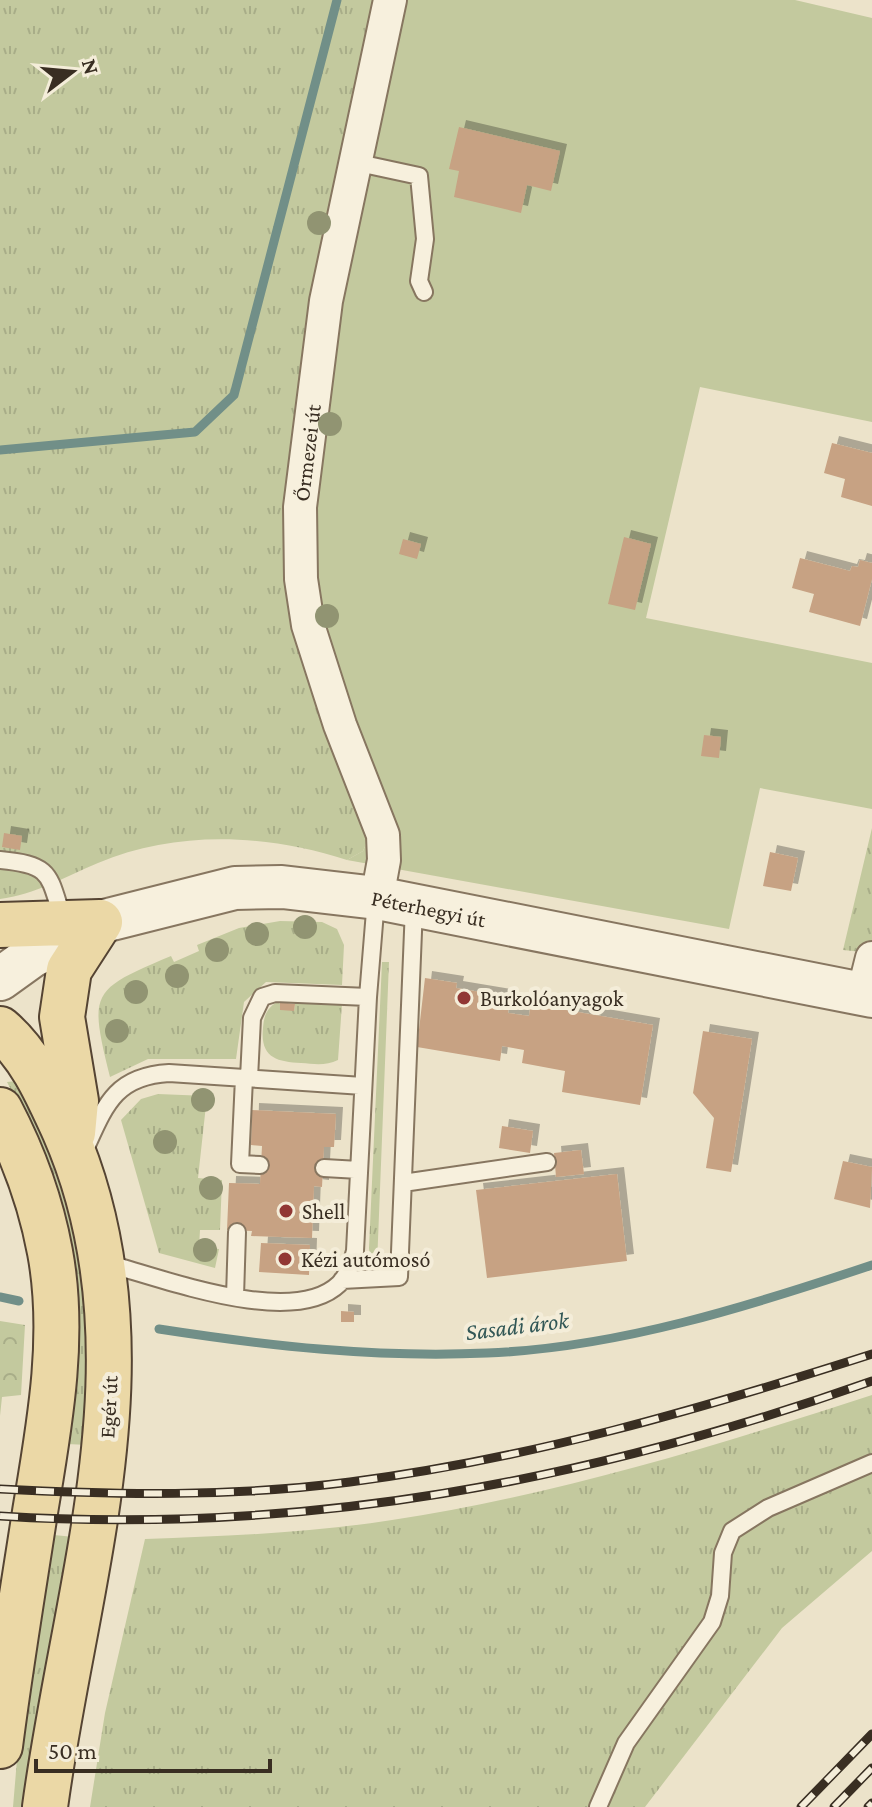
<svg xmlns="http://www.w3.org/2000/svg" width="872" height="1807" viewBox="0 0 872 1807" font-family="'Crimson Pro',serif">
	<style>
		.grass { fill: url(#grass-tufts) }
		.forest { fill: url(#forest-crowns) }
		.green { fill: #c3c99e }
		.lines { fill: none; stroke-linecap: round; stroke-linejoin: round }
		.stream { stroke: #718f88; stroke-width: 9 }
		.building { fill: #c7a283; filter: url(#shadow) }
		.service-casing { stroke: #877660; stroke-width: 20 }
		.minor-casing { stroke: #877660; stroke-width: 36 }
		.tertiary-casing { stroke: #877660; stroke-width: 46 }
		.primary-casing { stroke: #543; stroke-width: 48 }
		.service { stroke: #f7f0dd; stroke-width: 16 }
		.minor { stroke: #f7f0dd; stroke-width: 32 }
		.tertiary { stroke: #f7f0dd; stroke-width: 42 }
		.primary { stroke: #ebd8a6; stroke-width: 44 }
		.rail-casing { stroke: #392e22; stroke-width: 9 }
		.rail { stroke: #f4edd9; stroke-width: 6; stroke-dasharray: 18; stroke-linecap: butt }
		.tree { fill: #919472 }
		.poi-dot { fill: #913734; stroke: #f4edd9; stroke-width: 3 }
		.labels { text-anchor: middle; stroke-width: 8; stroke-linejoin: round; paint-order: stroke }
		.street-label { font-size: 22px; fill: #392e22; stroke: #f4edd9 }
		.poi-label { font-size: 22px; fill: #392e22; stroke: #f4edd9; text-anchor: start }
		.water-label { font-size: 24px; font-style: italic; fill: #325756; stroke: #f4edd9 }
	</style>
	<defs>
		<pattern id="grass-tufts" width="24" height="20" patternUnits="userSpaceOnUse" patternTransform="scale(2)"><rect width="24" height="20" fill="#c3c99e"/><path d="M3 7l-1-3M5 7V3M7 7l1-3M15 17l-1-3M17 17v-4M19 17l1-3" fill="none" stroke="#a8ad88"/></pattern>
		<pattern id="forest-crowns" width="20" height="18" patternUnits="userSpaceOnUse" patternTransform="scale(2)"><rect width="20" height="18" fill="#c3c99e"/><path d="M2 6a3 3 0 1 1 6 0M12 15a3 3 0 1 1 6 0" fill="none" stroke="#a8ad88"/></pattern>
		<filter id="shadow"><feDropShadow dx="7" dy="-7" stdDeviation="0" flood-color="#0004"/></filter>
	</defs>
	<rect width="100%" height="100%" fill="#ece3ca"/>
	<path class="grass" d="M0,0H373L338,161L368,839L363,851L347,860C266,834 177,830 98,863C67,876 34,895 0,899Z
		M872,828V953L843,950Z
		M280,921L322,922L337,929L344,945L342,985L266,982L244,1002L236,1059H148L110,1077C89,992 90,990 171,956L174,962L199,951L197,945L239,928Z
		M382,962H389L377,1265L370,1261L369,1248Z
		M277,1002L294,1011L295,1002L342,1004L338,1060C326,1066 314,1064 301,1063C276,1062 260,1057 263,1028C264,1016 266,1009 277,1002Z
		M17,1081C54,1151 83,1229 90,1309C94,1353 89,1400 88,1445L67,1444L30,1127L7,1082Z
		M158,1094L207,1096L198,1178L222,1180L220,1230H200L199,1247L219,1249L215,1268L159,1253L121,1120L141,1099Z
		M872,1395V1551L782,1628L645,1807H90L105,1713L145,1539C227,1536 310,1533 392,1520C556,1495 715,1446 872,1395Z
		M54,1535L74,1537L26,1807H13L19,1736Z"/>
	<path class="forest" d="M0,1321L25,1325L21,1395L2,1397L0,1416Z"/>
	<path class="green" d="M373,0H795L872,18V422L700,387L646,618L872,663V809L760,788L729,929L347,860L363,851L368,839L299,628L318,298L338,161Z"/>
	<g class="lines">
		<path class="stream" d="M0,450L195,432L234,395L337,0
			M0,1297L19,1301
			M159,1329C269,1346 376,1358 487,1353C617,1348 750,1306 872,1265"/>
	</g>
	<path class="building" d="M459,127L560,151L551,191L527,185L521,213L454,197L459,171L449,169Z
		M832,443L872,453V506L841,497L845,479L824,473Z
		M624,537L651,544L635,610L608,604Z
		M403,539L421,544L417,559L399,554Z
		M800,558L850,571L852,566L858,567L860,560L872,563V579L860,626L809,612L814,594L792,588Z
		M704,735L721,737L719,758L701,756Z
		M4,833L22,836L20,850L2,847Z
		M770,852L798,858L791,891L763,886Z
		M425,978L457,983L456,988L510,997L508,1013L529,1016L531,1004L653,1025L640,1105L562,1092L565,1071L522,1063L524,1050L502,1046L500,1061L417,1047Z
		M280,1002L295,1004L294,1011L280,1010Z
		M703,1031L752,1039L731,1172L706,1168L714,1118L693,1093Z
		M252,1110L336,1114L334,1147H324L322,1187L314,1186L312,1238L251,1236L252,1231L227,1230L229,1183L260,1184L262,1146L251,1145Z
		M502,1126L533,1131L530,1153L499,1148Z
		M581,1150L584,1174L556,1177L554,1153Z
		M843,1161L872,1167L870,1208L834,1199Z
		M617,1174L627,1261L487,1278L476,1190Z
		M261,1243L310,1245L309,1275L259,1272Z
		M341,1311L354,1312V1322H341Z"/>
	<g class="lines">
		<g class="service-casing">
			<path id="service" d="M354,162L419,176L425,239L419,281L424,292
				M0,860C54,865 48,875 64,922
				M244,1078L240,1164L260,1165
				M249,1078L252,1018L262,997L275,993L368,997
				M87,1145C106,1103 117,1076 169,1073L363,1086
				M324,1168L359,1170
				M403,1183L547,1162
				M105,1263C160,1277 292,1329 339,1284C348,1275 352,1263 355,1251L368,997L376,899
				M342,1280L399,1277L414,907
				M235,1297L237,1232
				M598,1807L626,1743L712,1622L720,1596L723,1553L732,1531L768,1508L872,1463"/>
		</g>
		<g class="minor-casing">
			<g id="minor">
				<path id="s1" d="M377,898L384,860L383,835L340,725L308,625L301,579L300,507L326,301L390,0"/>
				<path d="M863,994L872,958"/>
			</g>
		</g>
		<g class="tertiary-casing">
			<g id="tertiary">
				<path id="s2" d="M0,979L32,956L100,922L235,888L282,887L377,898L872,996"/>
			</g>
		</g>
		<g class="primary-casing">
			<path id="primary" d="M0,925L100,922
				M0,1029C31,1055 47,1093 64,1130C161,1350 75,1582 45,1807
				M0,1110C23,1154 41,1203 50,1252C66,1337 49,1428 35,1512C23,1590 10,1668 0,1746
				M73,1133L76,1101L62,1017L69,970L100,922"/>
		</g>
		<use href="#service" class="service"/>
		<use href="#minor" class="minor"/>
		<use href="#tertiary" class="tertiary"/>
		<use href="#primary" class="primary"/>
		<g class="rail-casing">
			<path id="rail" d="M0,1489C117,1495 234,1497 350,1482C529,1459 701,1409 872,1354
				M0,1516C304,1535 586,1482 872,1381
				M801,1807L872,1734
				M834,1807L872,1768
				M868,1807L872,1803"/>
		</g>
		<use href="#rail" class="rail"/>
	</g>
	<g class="tree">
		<circle cx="319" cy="223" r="12"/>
		<circle cx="330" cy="424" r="12"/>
		<circle cx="327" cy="616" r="12"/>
		<circle cx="305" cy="927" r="12"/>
		<circle cx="257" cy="934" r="12"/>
		<circle cx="217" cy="950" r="12"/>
		<circle cx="177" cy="976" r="12"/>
		<circle cx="136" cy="992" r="12"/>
		<circle cx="117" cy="1031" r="12"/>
		<circle cx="203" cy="1100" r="12"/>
		<circle cx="165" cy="1142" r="12"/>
		<circle cx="211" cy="1188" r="12"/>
		<circle cx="205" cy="1250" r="12"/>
	</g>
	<g class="poi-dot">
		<circle cx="464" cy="998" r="8"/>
		<circle cx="286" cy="1211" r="8"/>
		<circle cx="285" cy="1259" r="8"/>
	</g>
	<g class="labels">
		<g class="street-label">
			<text dy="8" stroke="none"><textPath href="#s1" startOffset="460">Őrmezei út</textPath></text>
			<text dy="8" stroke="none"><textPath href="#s2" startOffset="450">Péterhegyi út</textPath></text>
			<text transform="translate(108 1407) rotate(-87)" y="8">Egér út</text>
		</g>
		<g class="poi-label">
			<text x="480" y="1006">Burkolóanyagok</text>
			<text x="302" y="1219">Shell</text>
			<text x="301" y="1267">Kézi autómosó</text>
		</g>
		<g class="water-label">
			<text transform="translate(517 1326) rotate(-7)" y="8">Sasadi árok</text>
		</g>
	</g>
	<g transform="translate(72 72) rotate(74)" stroke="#f4edd9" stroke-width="6" paint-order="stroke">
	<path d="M0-6L14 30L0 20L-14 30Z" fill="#392e22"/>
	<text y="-12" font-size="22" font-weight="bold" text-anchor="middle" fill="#392e22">N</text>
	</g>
	<path d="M36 1759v12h234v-12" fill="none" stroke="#392e22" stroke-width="4"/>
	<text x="48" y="1759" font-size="24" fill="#392e22" stroke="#f4edd9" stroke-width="6" paint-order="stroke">50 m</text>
</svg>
